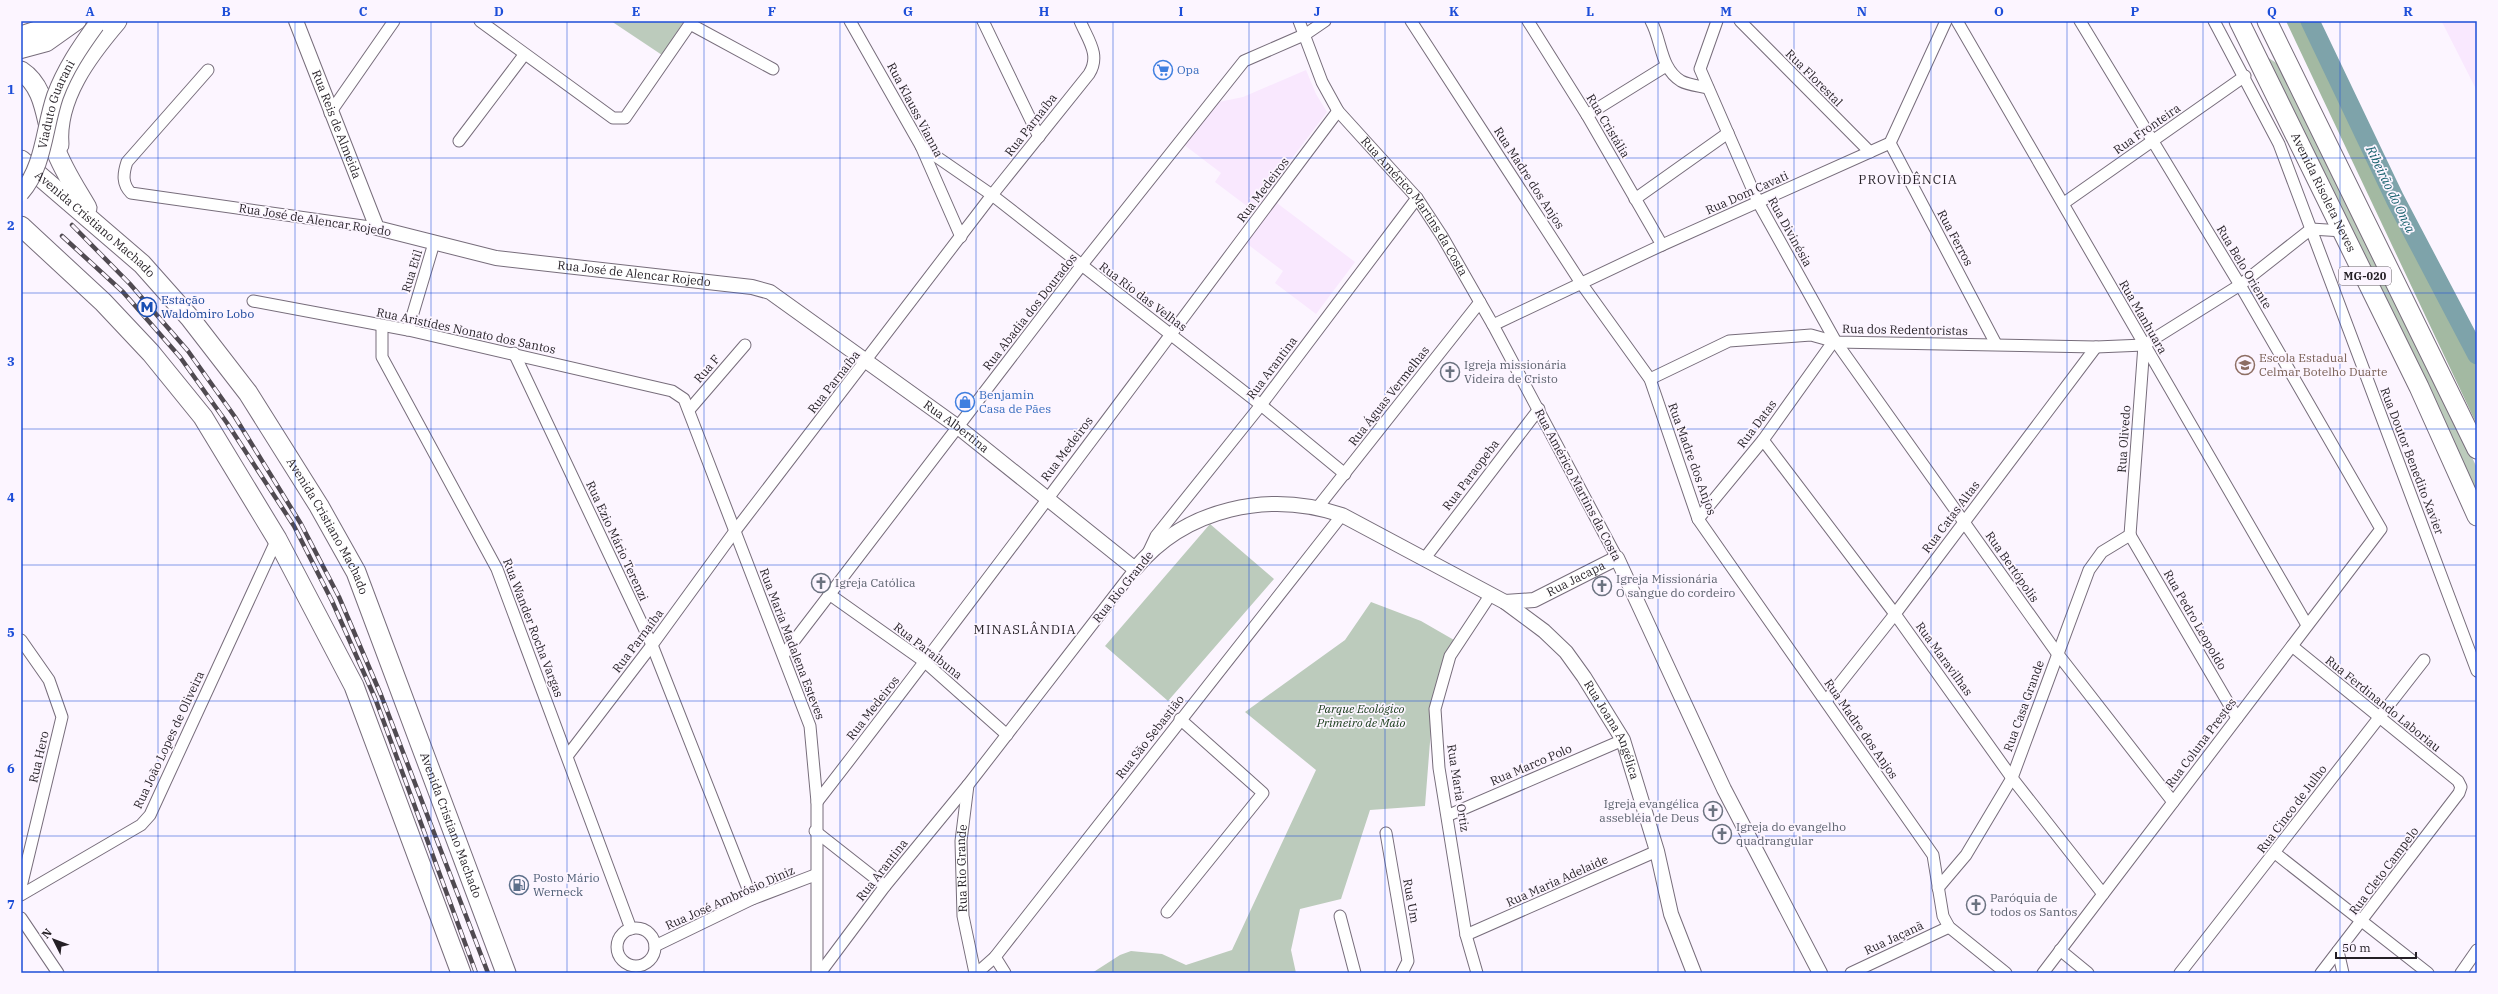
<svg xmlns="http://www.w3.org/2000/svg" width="2498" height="994" viewBox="0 0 2498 994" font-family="'IBM Plex Serif',serif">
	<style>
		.built { fill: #f9e8fe }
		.green { fill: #bccbbc }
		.forest { fill: #a3b9a2 }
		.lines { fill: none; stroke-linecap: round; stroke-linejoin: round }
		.river { stroke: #7ea3aa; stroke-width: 19 }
		.minor-casing { stroke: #776d7b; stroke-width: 13 }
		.tertiary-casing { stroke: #776d7b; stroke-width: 16 }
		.secondary-casing { stroke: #776d7b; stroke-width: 18 }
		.trunk-casing { stroke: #776d7b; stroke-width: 21 }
		.minor { stroke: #fff; stroke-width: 11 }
		.tertiary { stroke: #fff; stroke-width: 14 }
		.secondary { stroke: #fff; stroke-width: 16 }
		.trunk { stroke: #fff; stroke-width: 19 }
		.rail-casing { stroke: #504a51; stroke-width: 4.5 }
		.rail { stroke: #fcf5ff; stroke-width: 3; stroke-dasharray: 9; stroke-linecap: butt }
		.secondary-bridge-casing { stroke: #776d7b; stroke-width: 18; stroke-linecap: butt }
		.secondary-bridge { stroke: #fff; stroke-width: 16 }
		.grid { fill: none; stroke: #1d4ed8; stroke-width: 1; stroke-opacity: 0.55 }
		.labels { text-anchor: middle; stroke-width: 3.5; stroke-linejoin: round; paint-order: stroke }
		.shield { fill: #fcf5ff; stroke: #655f66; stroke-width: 1 }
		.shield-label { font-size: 11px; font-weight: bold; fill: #241f25 }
		.shop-label { font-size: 12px; fill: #366cbe; stroke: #fcf5ff; text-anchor: start }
		.street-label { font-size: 12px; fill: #241f25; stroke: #fcf5ff }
		.transit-label { font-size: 12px; fill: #164399; stroke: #fcf5ff; text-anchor: start }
		.education-label { font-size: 12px; fill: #785e54; stroke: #fcf5ff; text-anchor: start }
		.worship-label { font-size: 12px; fill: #5b616d; stroke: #fcf5ff; text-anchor: start }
		.park-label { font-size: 12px; font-style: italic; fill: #163917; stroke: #fcf5ff }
		.service-label { font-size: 12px; fill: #4e5e75; stroke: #fcf5ff; text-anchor: start }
		.neighbourhood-label { font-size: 13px; letter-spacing: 1px; fill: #241f25; stroke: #fcf5ff }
		.water-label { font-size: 13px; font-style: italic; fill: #145f6b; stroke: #fcf5ff }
		.neatline { fill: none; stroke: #1d4ed8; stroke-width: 1.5 }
		.grid-label { font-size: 13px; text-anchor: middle; font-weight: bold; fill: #1d4ed8 }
	</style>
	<rect width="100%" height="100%" fill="#fcf5ff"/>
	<path class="built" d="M2441,21H2477V91L2443,24Z
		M1306,70L1316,94L1327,112L1265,194L1355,262L1316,314L1275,283L1283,271L1246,243L1264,219L1215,182L1221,173L1183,144L1214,103L1243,97Z"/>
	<path class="green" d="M611,21H684L662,55Z
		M2267,57L2278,64L2462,436L2477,468V495L2420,369Z
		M1210,524L1274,579L1168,701L1105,646Z
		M1371,602L1421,621L1454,640L1434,691L1425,806L1370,810L1341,899L1300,909L1291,950L1296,973H1092L1120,955L1131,951L1162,954L1186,965L1232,950L1316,770L1245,712L1345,640Z"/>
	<path class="forest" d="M2286,21H2307L2424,263L2477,363V425Z"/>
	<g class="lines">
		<path class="river" d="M2310,21L2395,199L2477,355"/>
		<g class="minor-casing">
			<g id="minor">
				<path d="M480,21L613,118H625L692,21"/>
				<path d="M850,21L921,146L961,237"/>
				<path d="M983,21L1039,137"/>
				<path id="s1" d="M1299,21L1322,82L1338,111L1417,198L1442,236L1493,325L1617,558"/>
				<path d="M1411,21L1581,283L1650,379L1698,519L1933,855L1943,916L1949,927L2006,973"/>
				<path d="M1528,21L1587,115L1662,245"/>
				<path d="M1651,21C1662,41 1660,68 1681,81C1688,85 1700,86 1708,88"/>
				<path d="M1717,21L1700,69L1758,202L1836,342L2057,653L2173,802"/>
				<path d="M1740,21L1870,152"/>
				<path d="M1957,21L2307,625"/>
				<path d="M2214,21L2279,144L2477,671"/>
				<path d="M690,24L773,69"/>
				<path d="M208,70L127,162C123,174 122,184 131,193L377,228"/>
				<path d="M330,113L394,21"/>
				<path d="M1587,115L1666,66"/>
				<path d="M459,141L524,55"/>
				<path d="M1890,143L1996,344"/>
				<path d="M921,146L992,195L1261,405L1345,474"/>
				<path d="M1635,199L1728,133"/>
				<path d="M2064,203L2245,76"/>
				<path d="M253,301L408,330L672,391L684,399L810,726L817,802V973"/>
				<path d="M1493,325L1662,245L1890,143L1946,21"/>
				<path d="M382,326V357L497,569L631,929"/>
				<path d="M408,330L434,243"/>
				<path d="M514,353L652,645L752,899"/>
				<path d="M1650,379L1729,341L1811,335L1836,342L2096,347L2144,345L2240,285L2311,229L2343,231"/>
				<path d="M689,410L745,345"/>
				<path d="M1763,440L1895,614L2012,778L2103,894"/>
				<path d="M1318,507L1480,302"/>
				<path d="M1698,519L1763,440L1833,342"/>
				<path d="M2130,535L2237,718"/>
				<path d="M2130,535L2144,345"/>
				<path d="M1148,553L1156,536L1261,405L1417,198"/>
				<path d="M1425,558L1539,409"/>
				<path d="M829,594L925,662L1007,735"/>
				<path d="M21,640L49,680L62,717L21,887"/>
				<path d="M2292,646L2458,781L2461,787L2459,793L2321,973"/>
				<path d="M784,654L1081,266L1244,61L1306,34L1325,21"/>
				<path d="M1826,701L1895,614L2096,347"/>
				<path d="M568,755L652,645L735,531L992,195L1089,74C1101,55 1088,40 1080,21"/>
				<path d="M817,802C994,574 1165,341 1338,111"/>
				<path d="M1449,815L1623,740"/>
				<path d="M815,831L885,886"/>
				<path d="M1386,833L1408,961L1402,973"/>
				<path d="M2275,853L2428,973"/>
				<path d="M1938,888L1966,855L2012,778L2089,570L2102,552L2130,535"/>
				<path d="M21,895L141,825L150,815L277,539"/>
				<path d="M1167,912L1263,793L1180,719"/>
				<path d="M1340,916L1355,973"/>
				<path d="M21,918L58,973"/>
				<circle cx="636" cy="947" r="19"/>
				<path d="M1466,935L1657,851"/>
				<path d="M655,946L752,899L815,875"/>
				<path d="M2060,950L2088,973"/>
				<path d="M2338,951L2343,973"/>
				<path d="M995,957L1005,973"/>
				<path d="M820,973L885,886L968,785"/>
				<path id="s2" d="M975,973L963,916L961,841L968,785L1135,569"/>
				<path d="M977,973L995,957L1342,515"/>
				<path d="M1477,973L1466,935L1439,768L1435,709L1450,656L1491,594"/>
				<path d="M1851,973L1949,927"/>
				<path d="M2043,973L2381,529L2240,285L2080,21"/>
				<path d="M2180,973L2424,660"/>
				<path d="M2461,973L2477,950"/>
			</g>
		</g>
		<g class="tertiary-casing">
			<g id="tertiary">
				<path id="s3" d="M296,21L377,228L496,258L752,287L770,292L958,427L1135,569C1185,508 1269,490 1342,515L1505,602L1544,631L1566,652L1584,677L1623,740L1657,851L1671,914L1694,973"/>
				<path id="s4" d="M1505,602L1534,600L1617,558L1724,789L1820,973"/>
			</g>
		</g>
		<g class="secondary-casing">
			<path id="secondary" d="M21,50L47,43L78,21"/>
		</g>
		<g class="trunk-casing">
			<g id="trunk">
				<path id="s5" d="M2239,21L2419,387L2477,516"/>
				<path d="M2267,21L2477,449"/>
				<path d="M21,36L67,21"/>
				<path d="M21,71C47,88 45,122 55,148C63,170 76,189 87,208"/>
				<path d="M59,145C55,98 88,55 117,21"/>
				<path id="s6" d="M21,160L142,264L190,318L248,393L319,506L356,572L506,973"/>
				<path d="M21,226L103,302L151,353L203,417L277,539L354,686L461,973"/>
			</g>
		</g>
		<use href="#minor" class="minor"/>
		<use href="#tertiary" class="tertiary"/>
		<use href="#secondary" class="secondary"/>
		<use href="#trunk" class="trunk"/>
		<g class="rail-casing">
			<path id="rail" d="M72,225L130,284L188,351L235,417L301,524L339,597L381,695L488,973
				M62,236L123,292L180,357L227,423L294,526L332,601L375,698L476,973"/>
		</g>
		<use href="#rail" class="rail"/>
		<g class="secondary-bridge-casing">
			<g id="secondary-bridge">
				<path id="s7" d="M21,193C44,167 44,128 55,96C65,69 80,47 96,25"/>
			</g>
		</g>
		<use href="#secondary-bridge" class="secondary-bridge"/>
	</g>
	<path class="grid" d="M158,21V973M295,21V973M431,21V973M567,21V973M704,21V973M840,21V973M976,21V973M1113,21V973M1249,21V973M1385,21V973M1522,21V973M1658,21V973M1794,21V973M1931,21V973M2067,21V973M2203,21V973M2340,21V973M21,158H2477M21,293H2477M21,429H2477M21,565H2477M21,701H2477M21,836H2477"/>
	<defs>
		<g id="supermarket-ring" transform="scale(1)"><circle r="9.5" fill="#fcf5ff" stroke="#3f7fe0" stroke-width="1.5"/><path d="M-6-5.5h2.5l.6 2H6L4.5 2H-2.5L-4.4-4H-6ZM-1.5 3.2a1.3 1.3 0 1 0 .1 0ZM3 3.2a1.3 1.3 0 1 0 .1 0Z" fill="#3f7fe0"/></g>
		<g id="metro-ring" transform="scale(1)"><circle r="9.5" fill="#fcf5ff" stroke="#1a4fb4" stroke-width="1.5"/><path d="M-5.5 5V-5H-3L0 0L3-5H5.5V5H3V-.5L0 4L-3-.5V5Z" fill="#1a4fb4"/></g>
		<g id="school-ring" transform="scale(1)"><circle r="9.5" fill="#fcf5ff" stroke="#8d6e63" stroke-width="1.5"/><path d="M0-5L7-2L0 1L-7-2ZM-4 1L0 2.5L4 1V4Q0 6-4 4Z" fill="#8d6e63"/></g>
		<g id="church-ring" transform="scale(1)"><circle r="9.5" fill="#fcf5ff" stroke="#6b7280" stroke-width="1.5"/><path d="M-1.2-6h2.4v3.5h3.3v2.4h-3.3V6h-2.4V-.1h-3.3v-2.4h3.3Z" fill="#6b7280"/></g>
		<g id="shop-ring" transform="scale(1)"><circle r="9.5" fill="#fcf5ff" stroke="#3f7fe0" stroke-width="1.5"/><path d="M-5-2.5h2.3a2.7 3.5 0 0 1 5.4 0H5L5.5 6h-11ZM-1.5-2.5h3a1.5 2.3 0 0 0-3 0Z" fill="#3f7fe0"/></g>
		<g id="fuel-ring" transform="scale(1)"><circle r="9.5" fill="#fcf5ff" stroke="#5c6f8a" stroke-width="1.5"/><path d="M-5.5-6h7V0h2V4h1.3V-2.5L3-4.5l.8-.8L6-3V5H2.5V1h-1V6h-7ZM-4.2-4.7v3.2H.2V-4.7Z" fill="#5c6f8a"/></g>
	</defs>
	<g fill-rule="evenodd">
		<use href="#supermarket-ring" x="1163" y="70"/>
		<use href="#metro-ring" x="147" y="307"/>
		<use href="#school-ring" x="2245" y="365"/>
		<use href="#church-ring" x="1450" y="372"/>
		<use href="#shop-ring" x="965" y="402"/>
		<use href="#church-ring" x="821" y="583"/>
		<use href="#church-ring" x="1602" y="586"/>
		<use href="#church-ring" x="1713" y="811"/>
		<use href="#church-ring" x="1722" y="834"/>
		<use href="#fuel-ring" x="519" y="885"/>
		<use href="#church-ring" x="1976" y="905"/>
	</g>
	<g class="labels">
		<rect class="shield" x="2339" y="267" width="52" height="18" rx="3"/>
		<g class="shield-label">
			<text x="2365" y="280">MG-020</text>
		</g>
		<g class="shop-label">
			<text x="1177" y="74">Opa</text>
			<text x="979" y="399">Benjamin<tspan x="979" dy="14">Casa de Pães</tspan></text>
		</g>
		<g class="street-label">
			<text transform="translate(1814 78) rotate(45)" y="4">Rua Florestal</text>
			<text dy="4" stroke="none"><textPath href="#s7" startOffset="96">Viaduto Guarani</textPath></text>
			<text transform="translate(915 110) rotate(62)" y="4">Rua Klauss Vianna</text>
			<text dy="4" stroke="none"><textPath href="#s3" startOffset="111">Rua Reis de Almeida</textPath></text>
			<text transform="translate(1031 125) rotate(-52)" y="4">Rua Parnaíba</text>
			<text transform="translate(1608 126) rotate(59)" y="4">Rua Cristália</text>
			<text transform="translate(2147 129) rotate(-35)" y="4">Rua Fronteira</text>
			<text transform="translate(1529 178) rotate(57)" y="4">Rua Madre dos Anjos</text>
			<text transform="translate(1263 190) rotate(-53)" y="4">Rua Medeiros</text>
			<text dy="4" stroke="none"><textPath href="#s5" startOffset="191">Avenida Risoleta Neves</textPath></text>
			<text transform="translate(1747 193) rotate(-24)" y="4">Rua Dom Cavati</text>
			<text dy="4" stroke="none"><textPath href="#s1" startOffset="221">Rua Américo Martins da Costa</textPath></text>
			<text transform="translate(315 220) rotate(9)" y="4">Rua José de Alencar Rojedo</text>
			<text dy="4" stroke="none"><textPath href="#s6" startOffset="98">Avenida Cristiano Machado</textPath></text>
			<text transform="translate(1790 232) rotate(61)" y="4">Rua Divinésia</text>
			<text transform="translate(1955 238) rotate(62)" y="4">Rua Ferros</text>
			<text transform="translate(2244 267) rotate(59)" y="4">Rua Belo Oriente</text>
			<text transform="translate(412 271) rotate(-73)" y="4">Rua Etil</text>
			<text dy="4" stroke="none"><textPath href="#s3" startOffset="484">Rua José de Alencar Rojedo</textPath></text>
			<text transform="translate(1143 297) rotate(37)" y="4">Rua Rio das Velhas</text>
			<text transform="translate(1030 312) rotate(-52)" y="4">Rua Abadia dos Dourados</text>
			<text transform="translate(2143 317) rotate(60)" y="4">Rua Manhuara</text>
			<text transform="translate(1905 330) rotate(1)" y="4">Rua dos Redentoristas</text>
			<text transform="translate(466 331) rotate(12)" y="4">Rua Aristídes Nonato dos Santos</text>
			<text transform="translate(1272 368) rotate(-53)" y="4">Rua Arantina</text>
			<text transform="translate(707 369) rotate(-49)" y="4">Rua F</text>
			<text transform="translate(834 382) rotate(-52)" y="4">Rua Parnaíba</text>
			<text transform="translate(1389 396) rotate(-52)" y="4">Rua Águas Vermelhas</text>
			<text transform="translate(1757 424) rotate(-53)" y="4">Rua Datas</text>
			<text dy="4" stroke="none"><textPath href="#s3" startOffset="851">Rua Albertina</textPath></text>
			<text transform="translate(2124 439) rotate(-86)" y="4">Rua Olivedo</text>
			<text transform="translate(1067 449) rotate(-53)" y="4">Rua Medeiros</text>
			<text transform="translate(1692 459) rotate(70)" y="4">Rua Madre dos Anjos</text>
			<text transform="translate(2412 461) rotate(69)" y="4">Rua Doutor Benedito Xavier</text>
			<text transform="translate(1471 475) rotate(-53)" y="4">Rua Paraopeba</text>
			<text transform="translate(1578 485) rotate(62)" y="4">Rua Américo Martins da Costa</text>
			<text transform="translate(1951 517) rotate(-53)" y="4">Rua Catas Altas</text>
			<text dy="4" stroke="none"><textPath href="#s6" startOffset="482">Avenida Cristiano Machado</textPath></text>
			<text transform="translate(617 541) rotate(65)" y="4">Rua Ezio Mário Terenzi</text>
			<text transform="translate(2012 567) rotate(55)" y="4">Rua Bertópolis</text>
			<text dy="4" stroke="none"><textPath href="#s4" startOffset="76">Rua Jacapa</textPath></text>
			<text transform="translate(1123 587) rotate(-51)" y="4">Rua Rio Grande</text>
			<text transform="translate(2195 620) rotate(60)" y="4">Rua Pedro Leopoldo</text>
			<text transform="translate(533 628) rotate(69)" y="4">Rua Wander Rocha Vargas</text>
			<text transform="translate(638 641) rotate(-53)" y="4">Rua Parnaíba</text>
			<text transform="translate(792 644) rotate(69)" y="4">Rua Maria Madalena Esteves</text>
			<text transform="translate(928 651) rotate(38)" y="4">Rua Paraibuna</text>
			<text transform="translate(1944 659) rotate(54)" y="4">Rua Maravilhas</text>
			<text transform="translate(2383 704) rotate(39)" y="4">Rua Ferdinando Laboriau</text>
			<text transform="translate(2024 706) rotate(-70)" y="4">Rua Casa Grande</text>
			<text transform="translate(873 708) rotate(-52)" y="4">Rua Medeiros</text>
			<text transform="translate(1861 729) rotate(55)" y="4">Rua Madre dos Anjos</text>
			<text dy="4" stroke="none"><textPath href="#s3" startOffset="1662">Rua Joana Angélica</textPath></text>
			<text transform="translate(1150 737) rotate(-52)" y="4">Rua São Sebastião</text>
			<text transform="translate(169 740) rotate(-65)" y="4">Rua João Lopes de Oliveira</text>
			<text transform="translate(2201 743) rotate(-53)" y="4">Rua Coluna Prestes</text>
			<text transform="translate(39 757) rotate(-77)" y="4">Rua Hero</text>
			<text transform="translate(1531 765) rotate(-23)" y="4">Rua Marco Polo</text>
			<text transform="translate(1458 788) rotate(81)" y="4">Rua Maria Ortiz</text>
			<text transform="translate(2292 809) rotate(-53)" y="4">Rua Cinco de Julho</text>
			<text dy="4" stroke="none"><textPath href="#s6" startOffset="806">Avenida Cristiano Machado</textPath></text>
			<text dy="4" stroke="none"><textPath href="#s2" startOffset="106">Rua Rio Grande</textPath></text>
			<text transform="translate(882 870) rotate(-52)" y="4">Rua Arantina</text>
			<text transform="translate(2384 871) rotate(-53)" y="4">Rua Cleto Campelo</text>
			<text transform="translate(1557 881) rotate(-24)" y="4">Rua Maria Adelaide</text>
			<text transform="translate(730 898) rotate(-24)" y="4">Rua José Ambrósio Diniz</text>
			<text transform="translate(1411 901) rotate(80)" y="4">Rua Um</text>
			<text transform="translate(1894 938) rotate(-25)" y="4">Rua Jaçanã</text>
		</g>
		<g class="transit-label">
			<text x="161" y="304">Estação<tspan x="161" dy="14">Waldomiro Lobo</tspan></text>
		</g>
		<g class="education-label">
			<text x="2259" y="362">Escola Estadual<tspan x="2259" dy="14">Celmar Botelho Duarte</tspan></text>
		</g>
		<g class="worship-label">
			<text x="1464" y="369">Igreja missionária<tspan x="1464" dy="14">Videira de Cristo</tspan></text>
			<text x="1616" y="583">Igreja Missionária<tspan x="1616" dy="14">O sangue do cordeiro</tspan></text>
			<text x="835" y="587">Igreja Católica</text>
			<text x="1699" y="808" text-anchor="end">Igreja evangélica<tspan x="1699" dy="14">assebléia de Deus</tspan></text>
			<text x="1736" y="831">Igreja do evangelho<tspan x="1736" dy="14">quadrangular</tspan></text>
			<text x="1990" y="902">Paróquia de<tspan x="1990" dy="14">todos os Santos</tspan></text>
		</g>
		<g class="park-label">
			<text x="1361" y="713">Parque Ecológico<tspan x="1361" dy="14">Primeiro de Maio</tspan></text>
		</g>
		<g class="service-label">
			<text x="533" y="882">Posto Mário<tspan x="533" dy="14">Werneck</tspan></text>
		</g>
		<g class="neighbourhood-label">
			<text x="1908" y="184">PROVIDÊNCIA</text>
			<text x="1025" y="634">MINASLÂNDIA</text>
		</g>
		<g class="water-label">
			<text transform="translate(2391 189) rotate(64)" y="5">Ribeirão do Onça</text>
		</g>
	</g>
	<rect width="2498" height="994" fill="none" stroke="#fcf5ff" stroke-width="44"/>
	<g transform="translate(54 940) rotate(312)" stroke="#fcf5ff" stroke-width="3" paint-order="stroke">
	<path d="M0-3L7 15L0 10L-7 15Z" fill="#241f25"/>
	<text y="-6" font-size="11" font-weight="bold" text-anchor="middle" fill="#241f25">N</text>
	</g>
	<path d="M2336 952v6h80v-6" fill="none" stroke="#241f25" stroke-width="2"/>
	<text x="2342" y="952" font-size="12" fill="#241f25" stroke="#fcf5ff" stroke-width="3" paint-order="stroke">50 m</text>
	<rect x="22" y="22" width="2454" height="950" class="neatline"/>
	<g class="grid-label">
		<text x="90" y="16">A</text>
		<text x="226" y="16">B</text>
		<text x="363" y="16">C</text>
		<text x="499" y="16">D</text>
		<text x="636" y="16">E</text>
		<text x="772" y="16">F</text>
		<text x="908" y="16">G</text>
		<text x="1044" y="16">H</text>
		<text x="1181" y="16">I</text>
		<text x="1317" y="16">J</text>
		<text x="1454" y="16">K</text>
		<text x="1590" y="16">L</text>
		<text x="1726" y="16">M</text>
		<text x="1862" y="16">N</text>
		<text x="1999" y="16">O</text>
		<text x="2135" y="16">P</text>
		<text x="2272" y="16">Q</text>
		<text x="2408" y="16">R</text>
		<text x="11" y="94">1</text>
		<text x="11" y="230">2</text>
		<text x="11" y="366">3</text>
		<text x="11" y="502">4</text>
		<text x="11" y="637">5</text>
		<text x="11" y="773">6</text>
		<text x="11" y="909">7</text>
	</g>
</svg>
